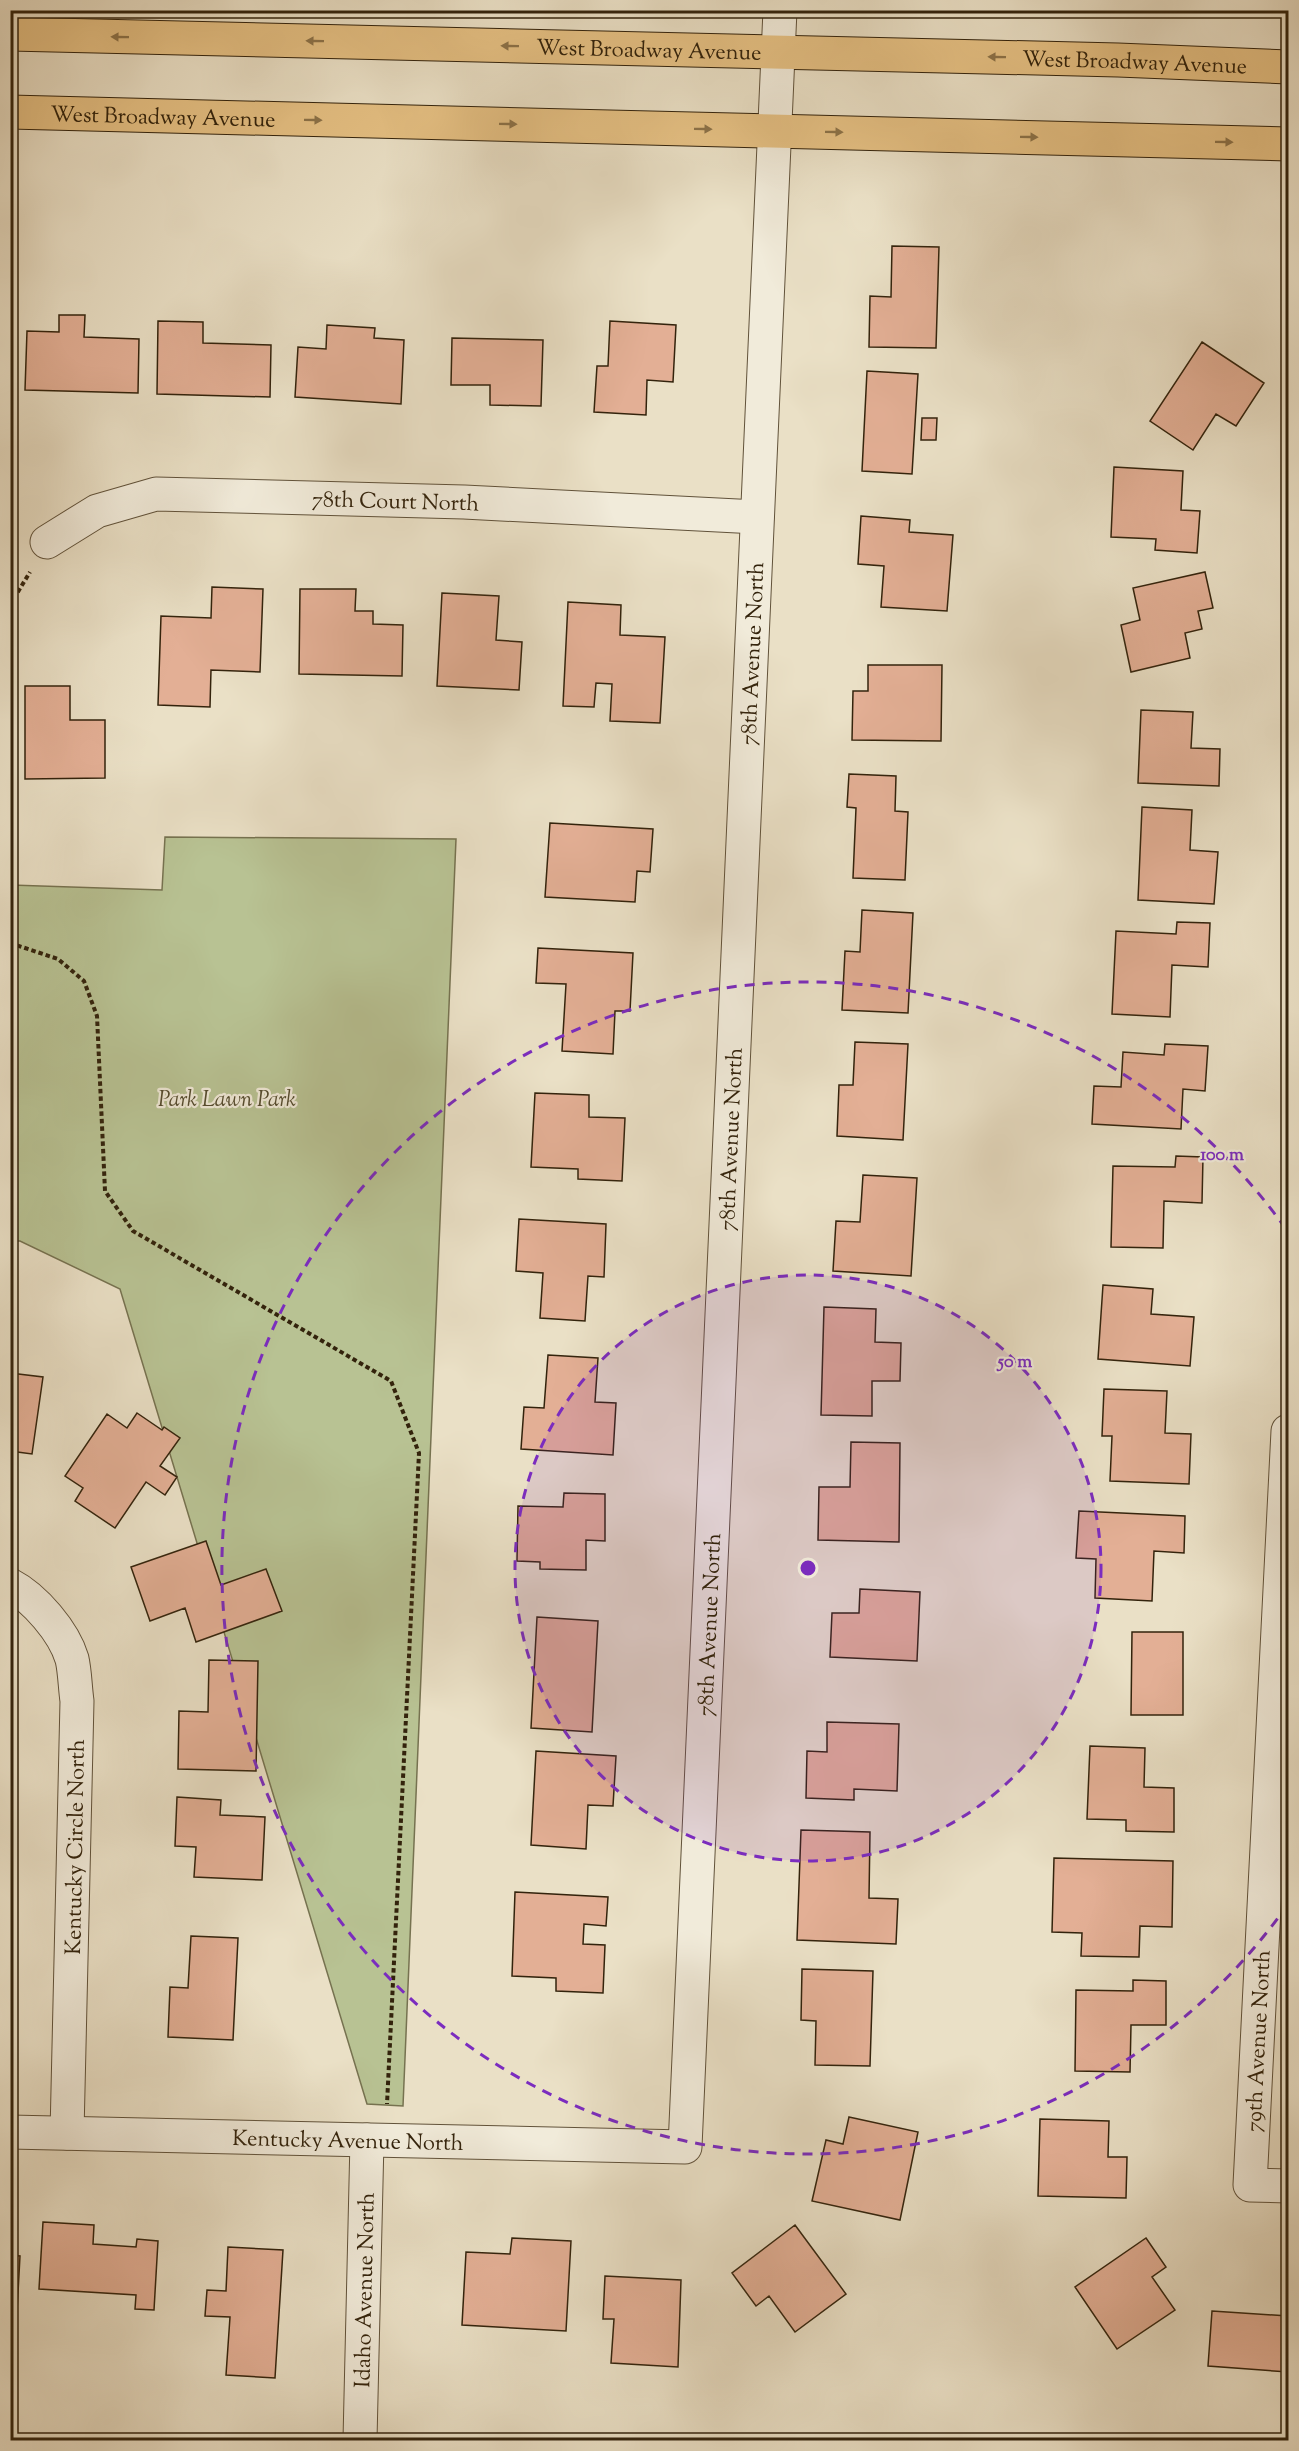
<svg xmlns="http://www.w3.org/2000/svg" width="1299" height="2451" viewBox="0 0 1299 2451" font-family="'Sorts Mill Goudy',serif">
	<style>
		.green { fill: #b8c293; stroke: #767250; stroke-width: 1.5 }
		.building { fill: #e3af95; stroke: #33230c; stroke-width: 1.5 }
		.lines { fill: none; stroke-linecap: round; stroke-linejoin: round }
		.minor-casing { stroke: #61523a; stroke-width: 35 }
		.major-casing { stroke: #33230c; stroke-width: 35 }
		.path { stroke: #33230c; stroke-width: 4; stroke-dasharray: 4.5 3; stroke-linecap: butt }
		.minor { stroke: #f1ebda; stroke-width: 33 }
		.major { stroke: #e5c083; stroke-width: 33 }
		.oneway { fill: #8c7248 }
		.ring { fill: none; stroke: #7b2cbf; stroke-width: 3; stroke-dasharray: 10 8 }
		.labels { text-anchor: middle; stroke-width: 4.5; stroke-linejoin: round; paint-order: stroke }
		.street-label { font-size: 22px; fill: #33230c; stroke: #f1ebda }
		.park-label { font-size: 22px; font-style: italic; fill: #544b2e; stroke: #f1ebda }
		.centre { fill: #7b2cbf; stroke: #f1ebda; stroke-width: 3 }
		.ring-label { font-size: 18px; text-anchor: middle; font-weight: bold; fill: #7b2cbf; stroke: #f1ebda; stroke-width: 4.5; stroke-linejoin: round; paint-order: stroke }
	</style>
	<rect width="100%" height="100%" fill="#eae0c6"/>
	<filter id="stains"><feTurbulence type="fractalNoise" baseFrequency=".00333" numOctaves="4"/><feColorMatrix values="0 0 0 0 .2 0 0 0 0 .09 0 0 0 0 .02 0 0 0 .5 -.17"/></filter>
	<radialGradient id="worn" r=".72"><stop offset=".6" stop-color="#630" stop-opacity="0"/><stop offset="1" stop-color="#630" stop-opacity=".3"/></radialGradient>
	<path class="green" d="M165,837L456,839L403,2106L367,2104L120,1289L20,1241H11V885L162,890Z"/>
	<path class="building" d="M892,246L939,247L936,348L869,347L870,296L891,297Z
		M59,315H85L84,337L139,339L138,393L25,390L27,331L59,332Z
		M158,321L203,322V343L271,345L270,397L157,394Z
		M610,321L676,325L673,382L647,380L646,415L594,412L597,366H608Z
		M327,325L375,328L374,338L404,340L401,404L295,397L298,347L326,349Z
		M452,338L543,340L541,406L490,405V385H451Z
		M1202,342L1264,383L1236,426L1216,414L1193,450L1150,421Z
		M867,371L918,374L912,474L862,471Z
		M922,418H937L936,440H921Z
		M1114,467L1183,471L1181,510L1200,511L1197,553L1155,550L1156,539L1111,537Z
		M861,516L910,520L909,532L953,535L947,611L881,607L884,566L858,564Z
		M1205,572L1213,608L1198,611L1202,629L1185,633L1190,658L1131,672L1121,625L1140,620L1133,588Z
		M212,587L263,589L260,672L211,670L210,707L158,705L161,616L211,618Z
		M300,589H356L355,611H373V624L403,625L402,676L299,674Z
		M442,593L499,596L496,640L522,642L519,690L437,686Z
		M568,602L621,605L620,635L665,637L660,723L610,721L612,684L596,683L594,707L563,706Z
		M868,665H942L941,741L852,740L853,691H868Z
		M25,686H70V720H105V778L25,779Z
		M1141,710L1193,712L1191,748L1220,749L1219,786L1138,783Z
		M849,774L896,776L895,811L908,812L905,880L853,878L856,808L847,807Z
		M1142,807L1192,810L1190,850L1218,852L1214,904L1138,900Z
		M550,823L653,829L650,872L637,871L635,902L545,897Z
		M862,910L913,913L908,1013L842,1010L845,951L860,952Z
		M1177,922L1210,923L1208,967L1172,965L1170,1017L1112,1014L1116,931L1176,934Z
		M538,948L633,953L630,1011H615L613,1054L562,1051L566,984L536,983Z
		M855,1042L908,1044L903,1140L837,1136L839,1085H853Z
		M1165,1044L1208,1046L1205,1091L1183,1089L1181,1129L1092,1124L1094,1086L1121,1087L1123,1052L1164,1055Z
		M535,1093L589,1095V1117L625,1118L622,1181L578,1179V1169L531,1167Z
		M1176,1156L1203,1157L1202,1203L1164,1201L1163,1248L1111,1247L1113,1166L1175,1167Z
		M863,1175L917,1178L911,1276L833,1271L836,1221L860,1222Z
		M519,1219L606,1224L604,1277L588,1276L585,1321L540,1318L543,1273L516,1271Z
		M1103,1285L1153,1289L1151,1314L1194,1317L1190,1366L1098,1359Z
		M824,1307L876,1309L875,1342L901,1343L900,1381H872V1416L821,1415Z
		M548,1355L598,1358L595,1402L616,1403L613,1455L521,1449L524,1407L544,1408Z
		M10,1373L43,1377L32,1454L10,1451Z
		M1104,1389L1167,1391L1165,1433L1191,1434L1189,1484L1110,1481L1112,1436H1102Z
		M137,1413L162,1430L164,1427L180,1438L160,1466L177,1477L165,1495L146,1482L115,1528L75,1501L83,1488L65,1476L107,1414L127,1428Z
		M851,1442L900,1443L899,1542L818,1540L819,1487H850Z
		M564,1493L605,1494V1541L586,1540V1570L540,1569V1562L517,1561L518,1506L563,1507Z
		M1079,1511L1185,1516L1184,1553L1154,1551L1152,1601L1095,1598L1096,1559L1076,1558Z
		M206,1541L221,1585L266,1569L282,1611L196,1642L185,1608L150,1621L131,1567Z
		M860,1589L920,1592L917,1661L830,1657L832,1613H859Z
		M537,1617L598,1621L592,1732L531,1728Z
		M1132,1632H1183V1715H1131Z
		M209,1660L258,1661L256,1771L178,1769L179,1711L208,1712Z
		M827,1722L899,1724L897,1791L854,1789V1800L806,1798L807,1751L827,1752Z
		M1090,1746L1145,1748L1144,1787L1174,1788V1832L1126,1831V1820L1087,1819Z
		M536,1751L616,1756L613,1806L588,1805L586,1849L531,1845Z
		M177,1797L221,1800L220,1815L265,1817L262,1880L194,1877L196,1847L175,1846Z
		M801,1830L870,1832L869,1898L898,1899L896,1944L797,1940Z
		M1054,1858L1173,1861L1172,1927L1140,1926L1139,1957L1081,1956L1082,1933L1052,1932Z
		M515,1892L608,1897L606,1926L584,1924L583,1944L605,1945L603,1993L556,1991V1978L512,1976Z
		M191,1936L238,1938L233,2040L168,2037L170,1987L188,1988Z
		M802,1969L873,1971L870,2066L815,2065L816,2021L801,2020Z
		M1133,1980L1166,1981V2025H1131L1130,2072L1075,2071L1076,1990L1133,1991Z
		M849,2117L918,2132L900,2220L812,2201L826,2140L843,2144Z
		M1040,2119L1109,2121L1108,2157H1127L1126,2198L1038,2196Z
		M43,2222L94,2225L93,2244L136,2247L137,2239L158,2241L154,2310L135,2309L136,2295L39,2289Z
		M795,2225L846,2294L795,2332L769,2296L756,2306L732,2273Z
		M512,2238L571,2241L566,2331L462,2325L466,2252L510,2254Z
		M1146,2238L1166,2267L1152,2277L1175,2310L1117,2349L1075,2287Z
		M228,2247L283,2250L275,2378L226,2375L230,2317L205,2316L207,2290L226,2291Z
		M10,2255L20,2256L17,2311H10Z
		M605,2276L681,2280L678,2367L611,2363L614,2319H603Z
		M1212,2311L1288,2316V2372L1208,2366Z"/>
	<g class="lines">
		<g class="minor-casing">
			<g id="minor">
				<path id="s1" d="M47,542L97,511L156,494L464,502L757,517"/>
				<path d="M1288,1431L1250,2185L1288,2186"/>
				<path d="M10,1585C35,1598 64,1632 72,1659C75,1672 75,1687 77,1701L67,2133"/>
				<path id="s2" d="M10,2132L685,2147L780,10"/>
				<path id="s3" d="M360,2440L367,2140"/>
			</g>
		</g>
		<g class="major-casing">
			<g id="major">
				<path id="s4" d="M10,34L1118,60L1288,67"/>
				<path id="s5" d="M10,112L1288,144"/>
			</g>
		</g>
		<path class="path" d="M10,605L30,572
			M10,943L58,959L84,981L97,1016L105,1191L133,1231L391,1381L419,1453L387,2104"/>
		<use href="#minor" class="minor"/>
		<use href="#major" class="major"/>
	</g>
	<defs><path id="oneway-solid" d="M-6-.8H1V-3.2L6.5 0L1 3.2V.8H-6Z" transform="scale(1.5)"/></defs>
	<g class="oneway">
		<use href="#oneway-solid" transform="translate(120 37) rotate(-179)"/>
		<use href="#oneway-solid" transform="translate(315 41) rotate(-179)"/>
		<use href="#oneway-solid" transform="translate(510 46) rotate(-179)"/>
		<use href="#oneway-solid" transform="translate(997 57) rotate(-179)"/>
		<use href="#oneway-solid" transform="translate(313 120) rotate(1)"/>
		<use href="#oneway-solid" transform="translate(508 124) rotate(1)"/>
		<use href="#oneway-solid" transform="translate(703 129) rotate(1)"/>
		<use href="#oneway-solid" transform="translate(834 132) rotate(1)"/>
		<use href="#oneway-solid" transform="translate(1029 137) rotate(1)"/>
		<use href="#oneway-solid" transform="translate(1224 142) rotate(1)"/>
	</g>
	<circle cx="808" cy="1568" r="293" fill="#7b2cbf" fill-opacity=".12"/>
	<g class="ring">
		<circle cx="808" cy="1568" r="293"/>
		<path d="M1288 1904A586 586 0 1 1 1288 1232"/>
	</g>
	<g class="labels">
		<g class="street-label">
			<text dy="8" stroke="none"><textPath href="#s4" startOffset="639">West Broadway Avenue</textPath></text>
			<text dy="8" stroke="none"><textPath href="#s4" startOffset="1125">West Broadway Avenue</textPath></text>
			<text dy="8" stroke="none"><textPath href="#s5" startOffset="153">West Broadway Avenue</textPath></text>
			<text dy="8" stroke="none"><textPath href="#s1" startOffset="360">78th Court North</textPath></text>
			<text dy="8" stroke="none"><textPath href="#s2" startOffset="2170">78th Avenue North</textPath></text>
			<text dy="8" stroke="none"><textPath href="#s2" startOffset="1684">78th Avenue North</textPath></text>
			<text dy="8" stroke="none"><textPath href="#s2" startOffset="1198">78th Avenue North</textPath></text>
			<text transform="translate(74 1847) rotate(-89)" y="8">Kentucky Circle North</text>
			<text transform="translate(1257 2041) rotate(-87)" y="8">79th Avenue North</text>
			<text dy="8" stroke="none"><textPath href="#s2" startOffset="338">Kentucky Avenue North</textPath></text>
			<text dy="8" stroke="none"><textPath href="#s3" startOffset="150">Idaho Avenue North</textPath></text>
		</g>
		<g class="park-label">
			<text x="227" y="1106">Park Lawn Park</text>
		</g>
	</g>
	<circle cx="808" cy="1568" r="9" class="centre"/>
	<g class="ring-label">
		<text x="1222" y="1160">100 m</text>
		<text x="1015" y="1367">50 m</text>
	</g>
	<rect width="1299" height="2451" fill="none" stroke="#eae0c6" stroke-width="36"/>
	<rect x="12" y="12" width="1275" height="2427" fill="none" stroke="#33230c" stroke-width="3"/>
	<rect x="18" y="18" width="1263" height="2415" fill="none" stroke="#33230c" stroke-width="1.5"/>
	<rect width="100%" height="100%" filter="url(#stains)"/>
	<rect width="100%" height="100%" fill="url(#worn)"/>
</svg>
